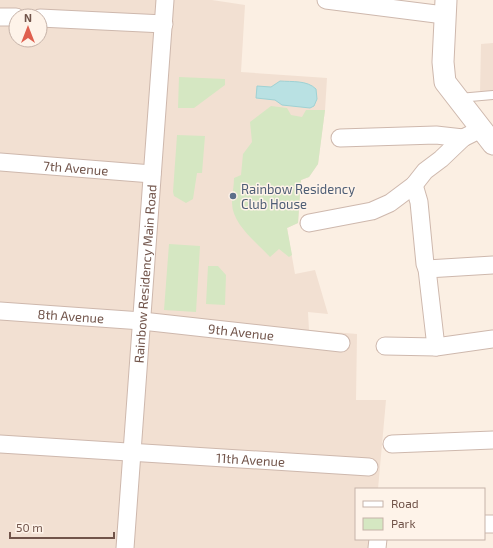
<svg xmlns="http://www.w3.org/2000/svg" width="493" height="548" viewBox="0 0 493 548" font-family="'Exo 2',sans-serif">
	<style>
		.residential { fill: #f2e0d2; fill-rule: evenodd }
		.green { fill: #d5e7c2 }
		.water { fill: #b9e1e3; stroke: #9fd2d4 }
		.lines { fill: none; stroke-linecap: round; stroke-linejoin: round }
		.service-casing { stroke: #ceb8ad; stroke-width: 10 }
		.minor-casing { stroke: #ceb8ad; stroke-width: 19 }
		.tertiary-casing { stroke: #ceb8ad; stroke-width: 23 }
		.service { stroke: #fff; stroke-width: 8 }
		.minor { stroke: #fff; stroke-width: 17 }
		.tertiary { stroke: #fff; stroke-width: 21 }
		.service-dot { fill: #5c6f8a; stroke: #fef3e9; stroke-width: 1.5 }
		.labels { text-anchor: middle; stroke-width: 3; stroke-linejoin: round; paint-order: stroke }
		.street-label { font-size: 13px; fill: #71544a; stroke: #fef3e9 }
		.service-label { font-size: 13px; fill: #4e5e75; stroke: #fef3e9; text-anchor: start }
	</style>
	<rect width="100%" height="100%" fill="#fbefe3"/>
	<path class="residential" d="M0,0H212L245,5L241,72L327,78L325,110L318,164L309,177L301,180L298,223L287,228L295,274L315,270L328,314L308,312L309,330L357,334L356,400H386L378,489H356V539H374V548H0ZM16,16H40V40H16Z
		M493,43V91L480,93L481,44Z"/>
	<path class="green" d="M179,77L225,79V85L194,108H178Z
		M271,106L287,108L291,115L302,117L306,110H325L318,164L309,177L301,180L298,223L287,228L292,255L289,257L279,249L270,257C257,243 232,224 232,203C232,195 234,186 234,178L241,175L243,154L252,142L250,122Z
		M177,135L205,136L202,173H197L193,199L186,203L174,196L173,192Z
		M169,244L200,246L196,312L164,310Z
		M208,266H218L226,275L225,305L206,304Z"/>
	<path class="water" d="M280,81C292,82 307,80 316,89L317,99L314,106L310,108L282,105L275,100L256,98L257,86L271,87Z"/>
	<g class="lines">
		<g class="service-casing">
			<path id="service" d="M459,98L493,95"/>
		</g>
		<g class="minor-casing">
			<g id="minor">
				<path d="M326,0L444,15"/>
				<path d="M0,17H16"/>
				<path d="M40,18L164,24"/>
				<path d="M340,138L436,135L463,138"/>
				<path id="s1" d="M0,162L152,174"/>
				<path d="M414,185L419,202L425,264L427,269"/>
				<path d="M309,223L372,211L390,203L414,185L425,171L441,159L463,138L481,129"/>
				<path id="s2" d="M0,311L142,321L341,343"/>
				<path d="M385,346L436,347L493,339"/>
				<path d="M436,347L427,269L493,265"/>
				<path id="s3" d="M0,444L369,467"/>
				<path d="M392,444L493,440"/>
				<path d="M484,524H493"/>
				<path id="s4" d="M125,548L165,0"/>
				<path d="M377,548L378,539"/>
			</g>
		</g>
		<g class="tertiary-casing">
			<path id="tertiary" d="M446,0L443,62L445,82L493,144"/>
		</g>
		<use href="#service" class="service"/>
		<use href="#minor" class="minor"/>
		<use href="#tertiary" class="tertiary"/>
	</g>
	<circle class="service-dot" cx="233" cy="196" r="4"/>
	<g class="labels">
		<g class="street-label">
			<text dy="5" stroke="none"><textPath href="#s1" startOffset="76">7th Avenue</textPath></text>
			<text dy="5" stroke="none"><textPath href="#s4" startOffset="275">Rainbow Residency Main Road</textPath></text>
			<text dy="5" stroke="none"><textPath href="#s2" startOffset="71">8th Avenue</textPath></text>
			<text dy="5" stroke="none"><textPath href="#s2" startOffset="242">9th Avenue</textPath></text>
			<text dy="5" stroke="none"><textPath href="#s3" startOffset="251">11th Avenue</textPath></text>
		</g>
		<g class="service-label">
			<text x="241" y="194">Rainbow Residency<tspan x="241" dy="15">Club House</tspan></text>
		</g>
	</g>
	<rect x="355" y="488" width="130" height="52" fill="#fef3e9" stroke="#c6b3a9"/>
	<rect x="363" y="501" width="20" height="6" fill="#ffffff" stroke="#c6b3a9"/>
	<text x="391" y="508" font-size="12" fill="#71544a">Road</text>
	<rect x="363" y="518" width="20" height="12" fill="#d5e7c2" stroke="#c6b3a9"/>
	<text x="391" y="528" font-size="12" fill="#71544a">Park</text>
	<g transform="translate(28 28)"><circle r="19" fill="#fef3e9" stroke="#c6b3a9"/>
	<path d="M0-3L7 15L0 10L-7 15Z" fill="#df5f4e"/>
	<text y="-6" font-size="11" font-weight="bold" text-anchor="middle" fill="#71544a">N</text>
	</g>
	<path d="M10 532v6h104v-6" fill="none" stroke="#71544a" stroke-width="2"/>
	<text x="16" y="532" font-size="12" fill="#71544a" stroke="#fef3e9" stroke-width="3" paint-order="stroke">50 m</text>
</svg>
